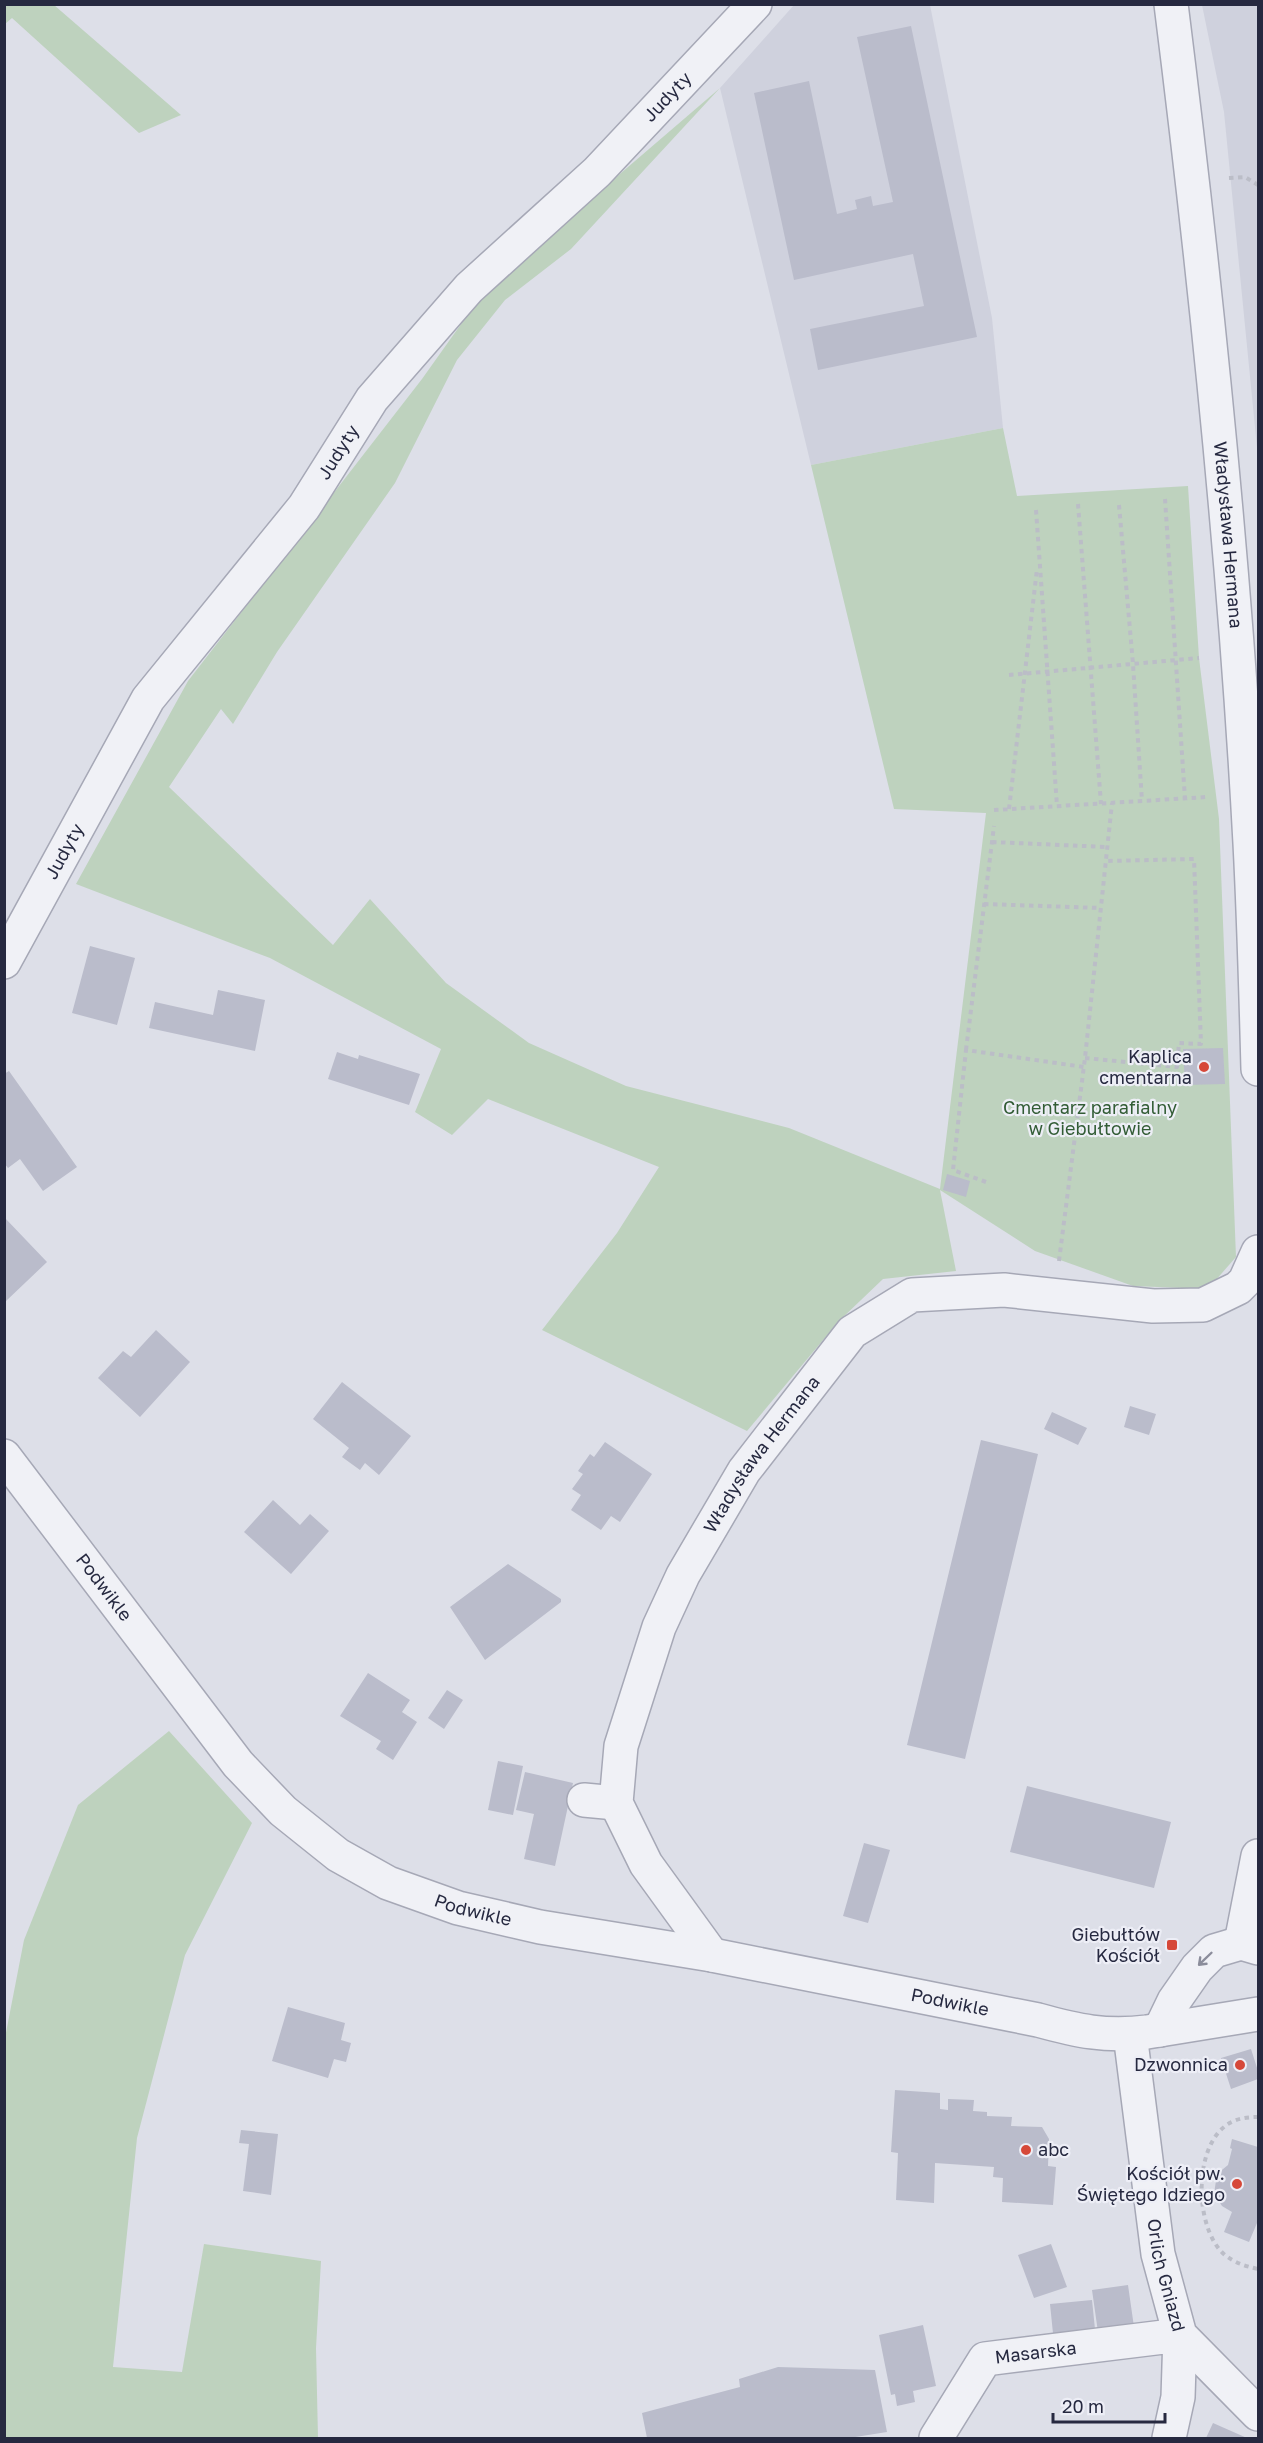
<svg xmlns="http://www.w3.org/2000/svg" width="1263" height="2443" viewBox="0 0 1263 2443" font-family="'Golos Text',sans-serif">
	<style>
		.built { fill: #cfd1dd }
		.green { fill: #bed2be }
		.building { fill: #babccb }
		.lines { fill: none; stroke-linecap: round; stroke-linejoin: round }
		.minor-casing { stroke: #a6a8b6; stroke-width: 36 }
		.path { stroke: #bbbdc7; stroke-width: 4; stroke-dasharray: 4.5 4.5; stroke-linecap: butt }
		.minor { stroke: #f0f1f6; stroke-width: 33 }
		.oneway { stroke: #8b8d9b }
		.poi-dot { fill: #d64839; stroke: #edeef6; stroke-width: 2 }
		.labels { text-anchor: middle; stroke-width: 4.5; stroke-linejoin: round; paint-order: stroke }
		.street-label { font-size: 18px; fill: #262940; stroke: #edeef6 }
		.poi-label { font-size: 18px; fill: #262940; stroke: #edeef6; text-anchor: end }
		.park-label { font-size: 18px; fill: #325c35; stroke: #edeef6 }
	</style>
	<rect width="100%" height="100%" fill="#dddfe8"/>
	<path class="built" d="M794,5H930L992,318L1003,428L811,465L720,88Z
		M1202,5H1258V458L1224,112Z"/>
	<path class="green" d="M4,5H54L181,115L139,133L12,18L5,24Z
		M720,88L571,249L505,300L457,360L395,483L277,652L233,724L221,709L169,787L333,945L370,899L446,983L529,1043L626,1086L789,1128L940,1189L986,813L894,809L811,465L1003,428L1017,496L1188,486L1199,658L1219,819L1236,1257L1208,1289L1133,1286L1035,1251L940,1190L956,1271L883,1279L839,1321L747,1431L542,1330L617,1233L659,1167L488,1099L452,1135L415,1112L441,1049L270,958L76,884L188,681L422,379L486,289Z
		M169,1731L252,1823L185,1955L137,2138L113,2367L182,2372L204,2244L321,2261L316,2348L318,2438H5L4,2043L24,1940L78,1805Z"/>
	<path class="building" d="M911,26L977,337L818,370L810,329L924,306L913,254L794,280L754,93L809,81L837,214L857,209L855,200L871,196L873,206L893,202L857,37Z
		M90,946L135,958L117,1025L72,1013Z
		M218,990L265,1000L255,1051L149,1028L155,1002L213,1015Z
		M1223,1048L1225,1084L1185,1085L1183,1049Z
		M337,1052L358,1059L359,1055L420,1074L409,1105L328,1079Z
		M9,1071L77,1167L43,1191L20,1159L8,1168L4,1163V1074Z
		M947,1174L970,1181L966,1197L943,1190Z
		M5,1218L47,1262L5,1302Z
		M156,1330L190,1362L140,1417L98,1378L123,1351L131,1357Z
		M342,1382L411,1436L379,1475L365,1463L360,1470L342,1457L349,1448L313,1419Z
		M1130,1406L1156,1414L1149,1435L1124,1427Z
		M1052,1412L1087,1428L1078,1445L1044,1429Z
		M981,1440L1038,1454L965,1759L907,1745Z
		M605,1442L652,1474L620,1522L611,1516L601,1530L571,1510L581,1495L572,1489L583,1474L578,1471L590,1454L594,1457Z
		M273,1500L300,1525L310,1514L329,1531L291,1574L244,1532Z
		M508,1564L561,1599V1602L485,1660L450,1607Z
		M368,1673L410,1700L402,1712L417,1722L393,1760L376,1749L381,1741L340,1716Z
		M447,1690L463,1700L444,1729L428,1718Z
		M498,1761L523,1766L513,1815L488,1810Z
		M525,1772L573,1783L555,1866L524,1859L534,1814L516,1810Z
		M1027,1786L1171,1822L1154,1888L1010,1852Z
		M864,1843L890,1850L868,1923L843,1916Z
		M288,2007L345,2023L341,2040L351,2043L346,2062L334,2059L328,2078L272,2061Z
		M1251,2049L1258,2071V2079L1231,2089L1221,2058Z
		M895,2090L940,2093V2109L948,2110V2099L974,2100L973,2111L987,2112V2116L1012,2117L1011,2126L1042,2127L1049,2139L1048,2166L1056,2167L1053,2205L1002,2202L1003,2178L993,2177L994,2167L935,2163L934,2203L896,2200L898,2153L891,2152Z
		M241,2130L278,2134L271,2195L243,2191L249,2144L239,2143Z
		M1232,2139L1258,2147V2224L1257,2223L1249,2242L1224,2232L1232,2212L1222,2206L1214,2194L1217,2174L1228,2165L1232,2149L1230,2148Z
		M1051,2244L1067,2287L1034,2298L1018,2255Z
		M1128,2285L1134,2327L1098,2332L1092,2290Z
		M1092,2300L1096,2339L1054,2343L1050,2304Z
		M923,2325L936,2386L913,2391L915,2402L897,2406L895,2394L891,2395L879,2335Z
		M778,2367L875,2370L887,2432L849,2438H647L642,2413L740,2387L739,2379Z
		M1213,2423L1247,2438H1206Z"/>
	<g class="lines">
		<g class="minor-casing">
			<g id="minor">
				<path id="s1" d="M1171,4C1206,283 1235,563 1250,843C1254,918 1256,994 1258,1069"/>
				<path id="s2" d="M4,962L148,699L304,507L372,399L469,288L597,172L755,4"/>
				<path id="s3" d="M4,1456L238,1764L283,1811L338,1855L388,1883L458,1908L540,1927L712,1955L1038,2020C1078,2031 1105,2037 1147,2032L1258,2014"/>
				<path d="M584,1800L616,1803"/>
				<path d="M1241,1943L1258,1856"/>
				<path id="s4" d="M712,1955L646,1864L616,1803L621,1746L659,1627L683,1575L744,1471L852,1332L912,1295L1004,1290L1153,1306L1203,1305L1238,1288L1245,1281L1258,1252"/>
				<path d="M1160,2030L1174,2001L1197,1968L1214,1951L1241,1943L1258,1948"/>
				<path id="s5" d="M1130,2034L1158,2254L1180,2335L1258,2414"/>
				<path id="s6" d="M936,2438L985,2359L1180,2335L1178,2397L1169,2438"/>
			</g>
		</g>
		<path class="path" d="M1229,178L1245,177L1258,185
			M1165,499L1185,799
			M1078,504L1101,804
			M1119,505L1133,664L1142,801
			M1036,510L1057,806
			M1009,675L1199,658
			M1009,809L1037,569
			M994,810L1207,797
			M992,842L1107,847
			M984,904L1101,908
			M966,1050L994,826
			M1085,1058L1177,1067L1179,1043L1201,1044L1194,859L1106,861
			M986,1182L953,1170L966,1050L1084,1067
			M1059,1261L1085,1058L1112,803
			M1258,2117C1246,2117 1233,2119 1224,2127C1193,2152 1195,2230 1225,2255C1235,2263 1245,2266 1258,2269"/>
		<use href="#minor" class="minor"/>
	</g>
	<defs><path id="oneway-shaft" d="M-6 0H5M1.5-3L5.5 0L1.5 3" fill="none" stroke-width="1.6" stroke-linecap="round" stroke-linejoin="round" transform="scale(1.5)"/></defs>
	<use class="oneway" href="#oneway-shaft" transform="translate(1205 1959) rotate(136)"/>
	<g class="poi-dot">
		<circle cx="1204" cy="1067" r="6"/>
		<rect x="1166" y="1939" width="12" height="12" rx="3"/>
		<circle cx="1240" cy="2065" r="6"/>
		<circle cx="1026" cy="2150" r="6"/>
		<circle cx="1237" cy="2184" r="6"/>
	</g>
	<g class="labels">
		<g class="street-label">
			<text dy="6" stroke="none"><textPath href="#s2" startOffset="1098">Judyty</textPath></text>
			<text dy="6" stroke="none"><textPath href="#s2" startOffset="612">Judyty</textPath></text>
			<text dy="6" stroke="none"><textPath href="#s1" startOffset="534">Władysława Hermana</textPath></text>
			<text dy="6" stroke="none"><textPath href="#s2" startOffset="126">Judyty</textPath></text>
			<text dy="6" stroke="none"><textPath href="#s4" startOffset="564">Władysława Hermana</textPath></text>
			<text dy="6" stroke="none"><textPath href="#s3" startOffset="165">Podwikle</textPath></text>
			<text dy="6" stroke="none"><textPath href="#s3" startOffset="669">Podwikle</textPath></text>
			<text dy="6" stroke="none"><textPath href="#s3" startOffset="1155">Podwikle</textPath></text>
			<text dy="6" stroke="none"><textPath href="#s5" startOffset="244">Orlich Gniazd</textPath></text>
			<text dy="6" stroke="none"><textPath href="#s6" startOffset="144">Masarska</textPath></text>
		</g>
		<g class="poi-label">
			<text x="1192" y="1063">Kaplica<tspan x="1192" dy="21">cmentarna</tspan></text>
			<text x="1160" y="1941">Giebułtów<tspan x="1160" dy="21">Kościół</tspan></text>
			<text x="1228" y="2071">Dzwonnica</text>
			<text x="1038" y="2156" text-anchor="start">abc</text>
			<text x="1225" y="2180">Kościół pw.<tspan x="1225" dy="21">Świętego Idziego</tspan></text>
		</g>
		<g class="park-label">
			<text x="1090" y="1114">Cmentarz parafialny<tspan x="1090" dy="21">w Giebułtowie</tspan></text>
		</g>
	</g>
	<rect width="1263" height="2443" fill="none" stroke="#262940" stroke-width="12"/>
	<path d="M1053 2413v9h112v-9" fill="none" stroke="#262940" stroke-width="3"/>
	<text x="1062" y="2413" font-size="18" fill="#262940" stroke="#edeef6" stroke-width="4.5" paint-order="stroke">20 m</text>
</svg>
